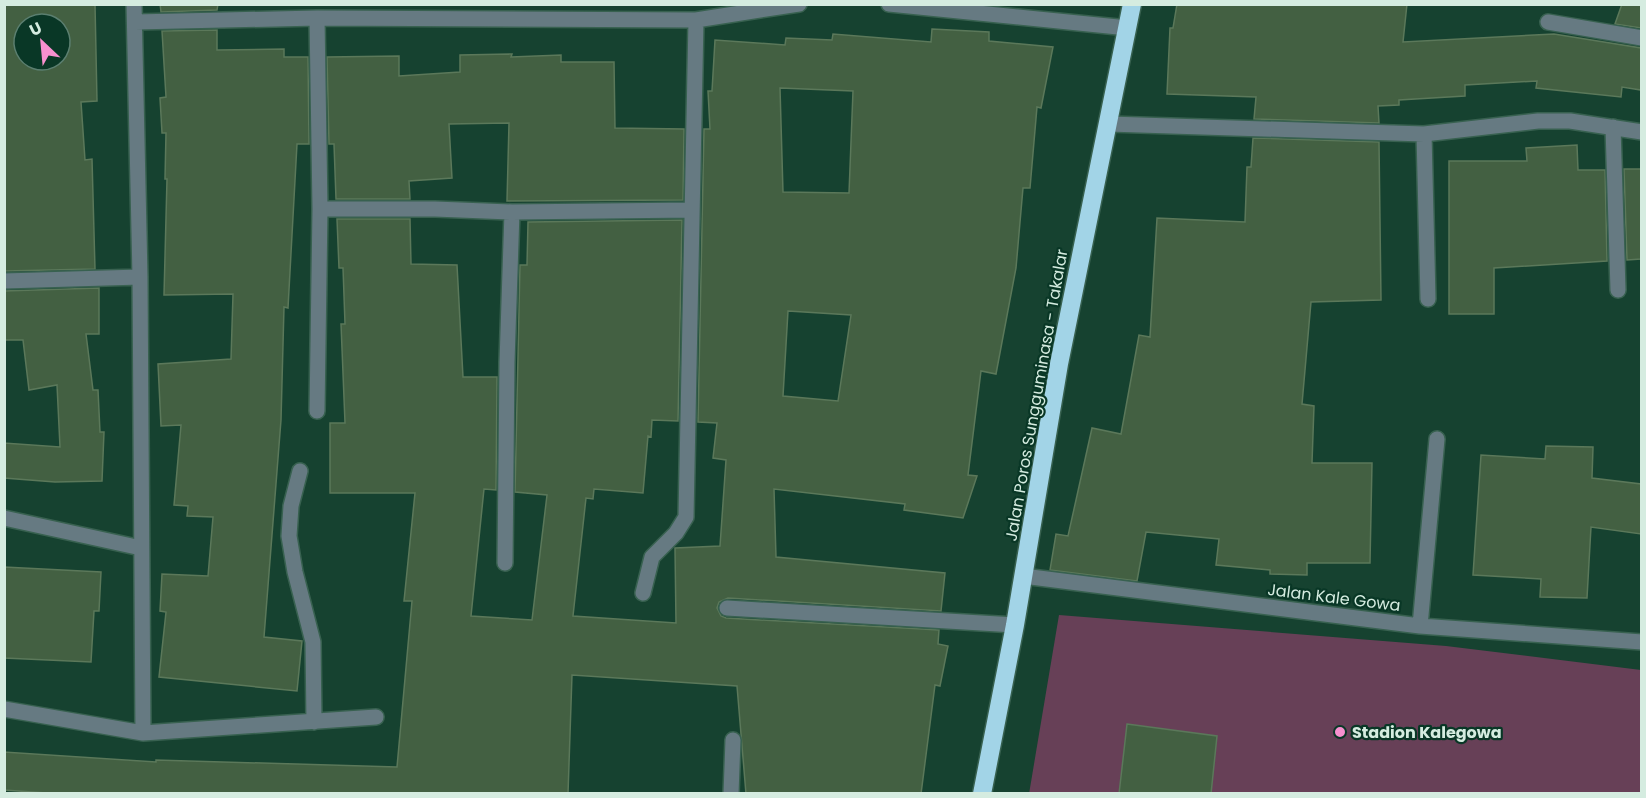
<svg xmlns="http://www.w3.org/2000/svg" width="1646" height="798" viewBox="0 0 1646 798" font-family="Poppins,sans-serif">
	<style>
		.green { fill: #674057 }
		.building { fill: #436042; stroke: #5b785a; stroke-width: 1.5; fill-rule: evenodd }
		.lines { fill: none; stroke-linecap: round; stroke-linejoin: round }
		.minor-casing { stroke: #386150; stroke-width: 18 }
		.highway-casing { stroke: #386150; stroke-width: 21 }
		.minor { stroke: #667a82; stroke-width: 15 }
		.highway { stroke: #a2d4e7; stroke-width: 18 }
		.poi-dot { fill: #f790cf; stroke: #093726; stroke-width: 2 }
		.labels { text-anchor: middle; stroke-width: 4.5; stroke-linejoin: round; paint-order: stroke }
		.street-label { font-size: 16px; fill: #d5ece0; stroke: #093726 }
		.poi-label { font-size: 16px; font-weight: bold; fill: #d5ece0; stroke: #093726; text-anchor: start }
	</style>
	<rect width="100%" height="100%" fill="#164230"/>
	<path class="green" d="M1059,615L1446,646L1641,670V793L1029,794Z"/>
	<path class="building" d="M4,4H95L97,101L81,102L85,160L92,159L95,269L4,271ZM24,24H60V60H24Z
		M160,4H218L217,10L161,12Z
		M1177,4H1407L1403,42L1554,34L1641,48V90L1622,87L1621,97L1536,88L1537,81L1465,85V96L1399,100V105L1378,106L1379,123L1254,119L1256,97L1167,94L1170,28H1173Z
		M1622,4H1641V28L1615,24Z
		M932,29L989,32V41L1053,47L1041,108L1037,107L1030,188H1023L1016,268L996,374L981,371L968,475L977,476L963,518L904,510L905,504L774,489L776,557L945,573L941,611L728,598L719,602L717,608L721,616L726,618L939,630L938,644L948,646L940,686L935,685L921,794H746L737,686L572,675L568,794H61L4,790V752L156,762V760L397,767L412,601H404L415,493H330V423H345L341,324H345L343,268H339L337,219H410L411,264L457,265L463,377H497L496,490L484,489L471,616L532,620L547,495L515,492L520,265H527L528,222L682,220L678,421L652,420L651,437L648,436L643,493L594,489L593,499L586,498L573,616L676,623L675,548L720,546L726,460L713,458L717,423L698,422L704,129H710L708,91H712L715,40L785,45L786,38L832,40L833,34L931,42ZM780,88L853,91L849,193L783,192ZM788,311L851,315L838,401L783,396Z
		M217,30V50L284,49V57H308L309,144H297L288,308L284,307L281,420L264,637L302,641L297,691L159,677L166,612L160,611L162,574L208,576L213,517L187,516L188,506L174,505L181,425L161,426L158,364L231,359L233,294L164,295L167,179H165L166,133H162L160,98L166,97L162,31Z
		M512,54L511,57L561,55V62H614L615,128L684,129L683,200L507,201L509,123L449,124L452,178L409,181L410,199H336L334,144H329L327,57L399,56V76L460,72V55Z
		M1253,138L1379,142L1381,300L1311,302L1302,404L1314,406L1312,463H1372L1370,563H1307V575L1270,574V570L1216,565L1219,539L1146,532L1137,581L1050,570L1056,534L1068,536L1092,428L1121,434L1139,335L1150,337L1157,218L1245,222L1247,167H1251Z
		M1577,145L1578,170H1605L1607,261L1494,268V314H1449V161H1527L1526,148Z
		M1624,169H1641V259L1627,260Z
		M99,288V334H86L93,390H98L100,432H104L102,481L55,482L4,478V443L60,447L57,385L29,390L23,340H4V291Z
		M1546,446L1593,447L1592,478L1641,484V534L1591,527L1587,598L1540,597L1541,579L1473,575L1481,455L1545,459Z
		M4,567L101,572L99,611H94L91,662L4,658Z
		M1127,724L1217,736L1211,794H1119Z"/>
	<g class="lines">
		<g class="minor-casing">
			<path id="minor" d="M134,4L140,277L143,733
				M889,4L1128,28
				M317,18L320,209L317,411
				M135,22L317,18L696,20L799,4
				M1548,22L1642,38
				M1109,124L1424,134L1538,121H1570L1642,132
				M1613,127L1618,290
				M1424,134L1428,299
				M320,209H435L512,212
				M4,281L140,277
				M300,471L291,506L289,536L295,572L313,642L314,722
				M4,518L141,548
				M505,563L507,362L512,212L692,210
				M1023,576L1420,626L1642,642
				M643,593L652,557L676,533L686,517L696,20
				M727,608L1015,625
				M1420,626L1437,439
				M4,709L143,733L376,717
				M731,794L733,740"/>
		</g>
		<g class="highway-casing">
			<path id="highway" d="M982,794L1015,625L1059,364L1132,4"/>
		</g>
		<use href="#minor" class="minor"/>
		<use href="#highway" class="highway"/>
	</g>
	<circle class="poi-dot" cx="1340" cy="732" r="6"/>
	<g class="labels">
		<g class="street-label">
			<text transform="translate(1036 395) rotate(-80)" y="6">Jalan Poros Sungguminasa - Takalar</text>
			<text transform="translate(1334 597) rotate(7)" y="6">Jalan Kale Gowa</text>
		</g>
		<g class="poi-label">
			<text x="1352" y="738">Stadion Kalegowa</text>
		</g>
	</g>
	<rect width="1646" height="798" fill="none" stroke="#d5ece0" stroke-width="12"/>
	<g transform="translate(42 42) rotate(334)"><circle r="28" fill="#093726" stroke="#5b7f70" stroke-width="1.5"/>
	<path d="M0-4.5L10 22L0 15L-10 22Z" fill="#f790cf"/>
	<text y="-9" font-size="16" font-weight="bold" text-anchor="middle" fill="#d5ece0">U</text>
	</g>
</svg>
